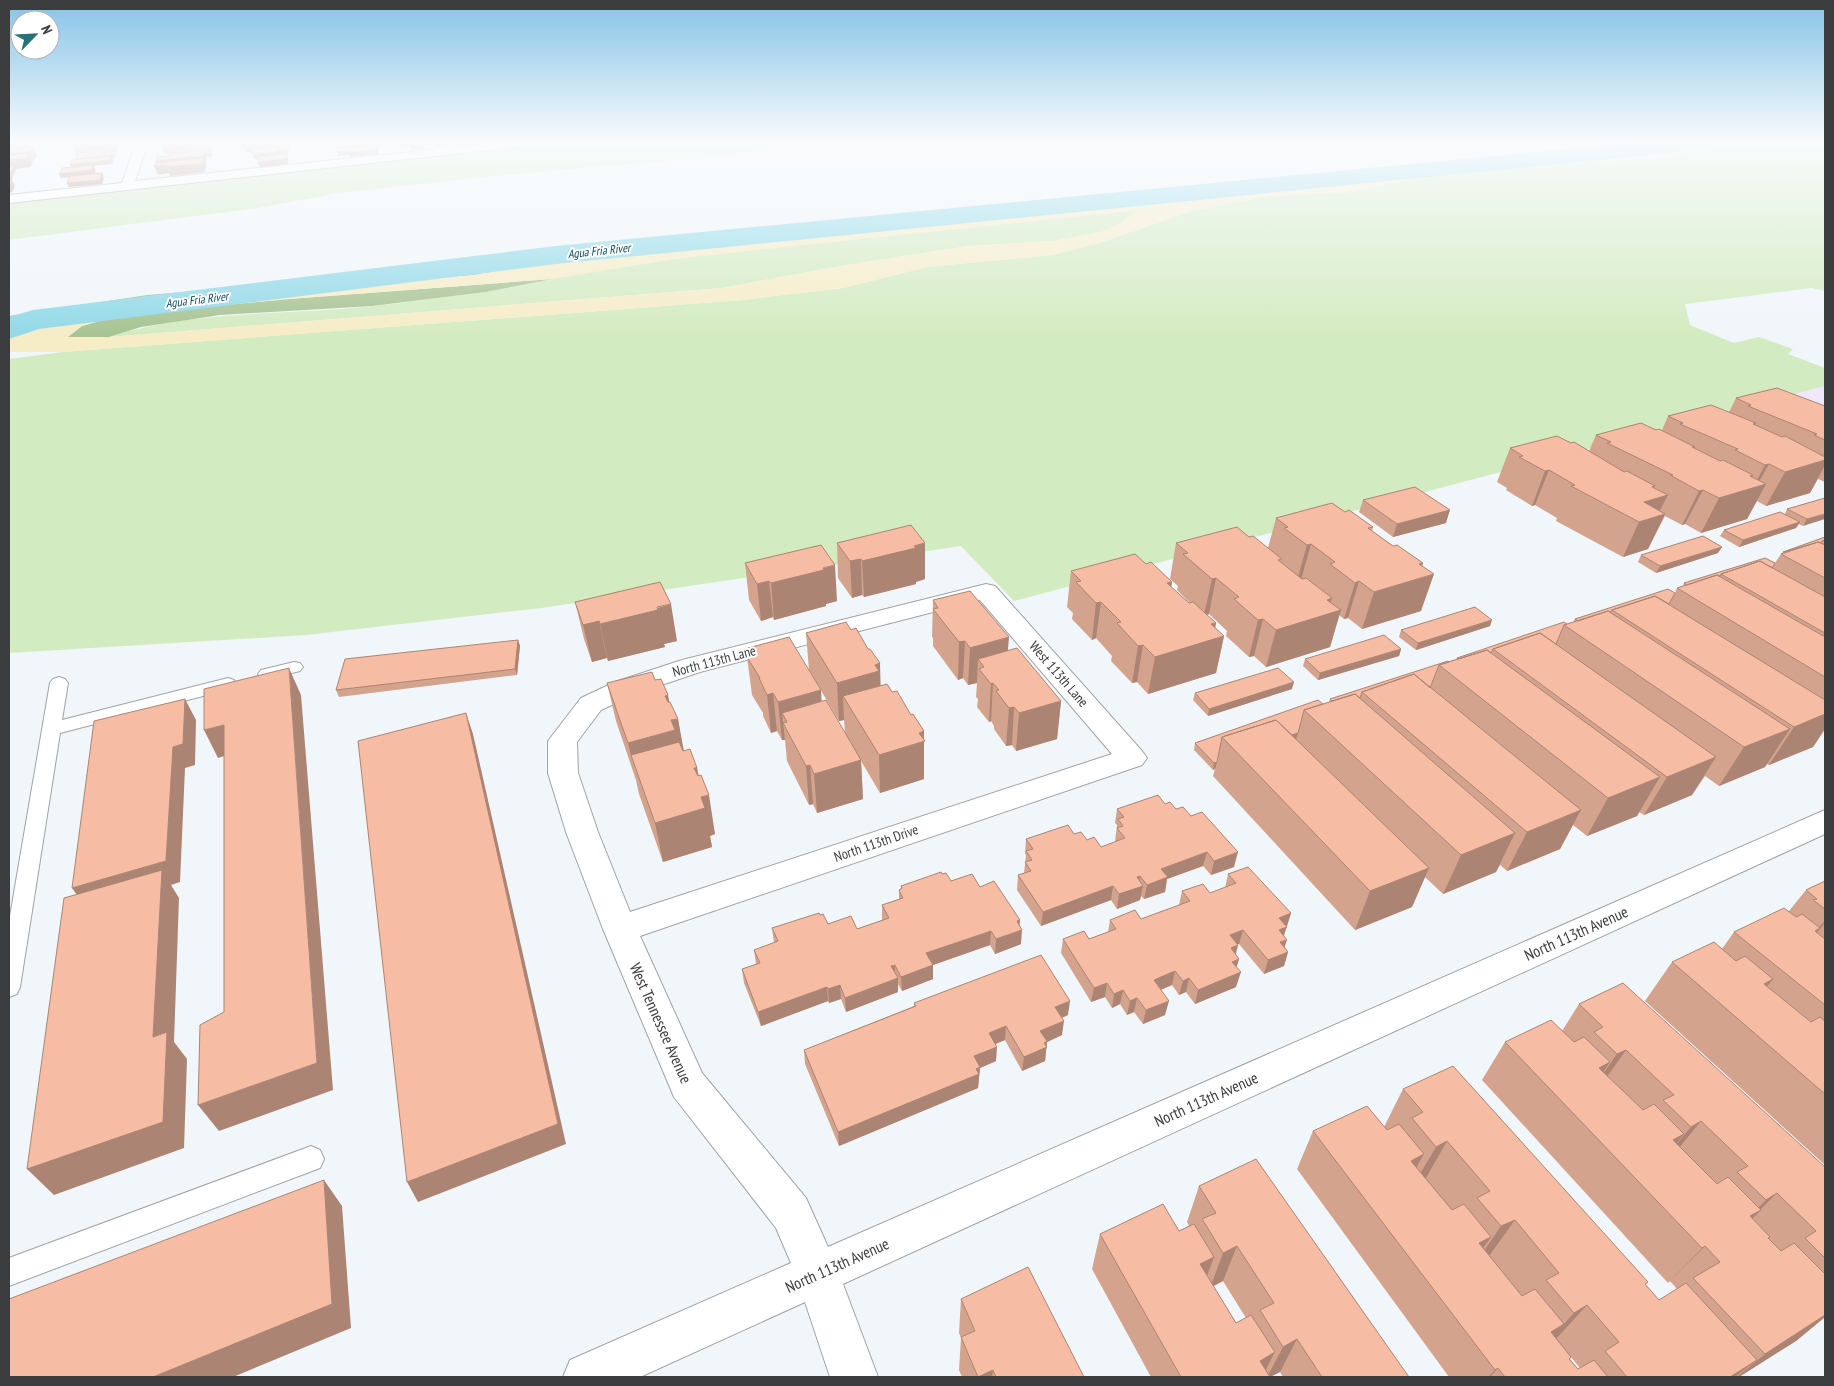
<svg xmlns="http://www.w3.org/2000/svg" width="1834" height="1386" viewBox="0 0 1834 1386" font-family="'PT Sans Narrow',sans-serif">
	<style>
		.industrial { fill: #f0e7fc }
		.green { fill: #d3ebc1 }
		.forest { fill: #a7c392 }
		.sand { fill: #f6ecc6; fill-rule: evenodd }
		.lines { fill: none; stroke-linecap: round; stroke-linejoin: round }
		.river { fill: #92d9e8; fill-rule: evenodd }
		.lane-casing { stroke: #9fa3a7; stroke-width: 2 }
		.street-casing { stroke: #9fa3a7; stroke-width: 2 }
		.lane { fill: #fff; fill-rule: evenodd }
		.street { fill: #fff; fill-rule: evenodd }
		.wall { fill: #d4a38d; fill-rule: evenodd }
		.shaded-wall { fill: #ac8473 }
		.building { fill: #f6bda4; stroke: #ac8473 }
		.labels { text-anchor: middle; stroke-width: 4; stroke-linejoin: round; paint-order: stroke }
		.far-water-label { font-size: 12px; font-style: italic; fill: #0c4b57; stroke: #fff }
		.street-label { font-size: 14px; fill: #3a3c3e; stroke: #fff }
		.near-street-label { font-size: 16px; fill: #3a3c3e; stroke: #fff }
	</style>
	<rect width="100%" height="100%" fill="#f1f6fa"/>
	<path class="industrial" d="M1825,386V437L1755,405Z"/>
	<path class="green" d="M551,143H821L731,155L505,175L338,193L258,208L9,240V203Z
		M1800,143H1825V291L1811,288L1685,304L1690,325L1734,343L1759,337L1793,349L1788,354L1825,368V386L1014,601L961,546L541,608L306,635L9,653V359L63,352L742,300L843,288L927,267L1052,255L1096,244L1192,211L1270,196L1352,192L1431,174L1502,167L1672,157L1707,148H1755Z
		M1140,209L1120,224L1101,232L1053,241L969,246L846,265L722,288L109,337C196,309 283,316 373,306C477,295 579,271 683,258C835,239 988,225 1140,209Z"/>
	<path class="forest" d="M1682,143H1729L1690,145L1650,153L1508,164L1524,159L1634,150Z
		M1417,171L1348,183L1243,191L900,226L1110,199C1157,188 1194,188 1242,186C1260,185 1278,181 1296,180C1337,178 1377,175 1417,171Z
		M540,263L475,275L167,299L79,312L9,332V316L147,295Z
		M552,279L485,292L372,306L220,315L141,327L109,337H67L82,326L120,315L289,299Z"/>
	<path class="sand" d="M1729,143H1800L1755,148H1707L1672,157L1502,167L1431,174L1352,192L1270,196L1192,211L1096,244L1052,255L927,267L843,288L742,300L63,352H9V332L79,312L167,299L475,275L540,263L1243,191L1348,183L1417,171L1650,153L1690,145ZM1139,210L1120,224L1101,232L1053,241L969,246L846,265L722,288L109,337H68L82,326L120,315L289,299L552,279L681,258Z"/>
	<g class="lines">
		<path class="river" d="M1630,143H1712L1708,148L1700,150L556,264L39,329L9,339V317L33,310L556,246Z"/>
		<g class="lane-casing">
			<path id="lane" d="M294,662L300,663L303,667L300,671L267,679L261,678L258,674L261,670Z
				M59,677L65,679L68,683L62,720L228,678L234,680L237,684L234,688L60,733L20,987L17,994L9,997V922L50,683L53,679Z
				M311,1146L320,1150L324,1159L320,1168L9,1286V1258Z"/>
		</g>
		<g class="street-casing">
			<path id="street" d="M136,143H148L135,181L495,143H531L525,146L9,203V195L122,183Z
				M986,584L995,586L1142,751L1147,758L1142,765L640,936L702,1073L806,1198L828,1247L1825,810V834L843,1284L878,1377H830L805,1302L640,1377H563L570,1360L791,1263L776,1228L674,1097L603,929L566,832L548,773V741L581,698L615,682L682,660ZM980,600L1112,754L630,912L598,832L578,773L577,742L601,710L635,694L700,672Z"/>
		</g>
		<use href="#lane" class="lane"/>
		<use href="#street" class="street"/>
	</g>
	<path class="wall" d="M1736,398L1825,406V482L1818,479L1810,493L1766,506L1757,501L1747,519L1701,533L1685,524L1682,525L1665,516L1648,549L1623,557L1556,521L1557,518L1535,505L1532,506L1506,490L1507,488L1497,482L1510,448L1571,443L1589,451L1596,435L1656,430H1662L1668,416L1729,412Z
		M1825,498L1803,526L1799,524L1796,528L1739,547L1720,536L1724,530L1785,514L1787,509Z
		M1363,500L1446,523L1393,537L1359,512Z
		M1345,512L1373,527L1372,531L1393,546L1423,563L1422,566L1421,611L1362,629L1348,618L1344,619L1339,615L1330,647L1266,667L1254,656L1249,657L1226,636L1227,631L1209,614L1207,615L1216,623L1215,628L1224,636L1216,673L1148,694L1137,682L1132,683L1111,661L1112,656L1096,638L1092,640L1072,619L1073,613L1067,607L1071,571L1146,564L1172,582L1171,587L1189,603H1190L1177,590L1178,586L1170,579L1176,543L1249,537L1268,548L1276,518Z
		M1825,537V731L1824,730L1813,747L1769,765L1767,764L1765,767L1719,786L1705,776L1692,795L1644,815L1639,812L1637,816L1587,836L1573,825L1560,849L1507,871L1500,865L1496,872L1443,894L1425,877L1412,907L1355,930L1213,776L1215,769L1213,770L1194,750L1195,743L1329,702L1330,699L1456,659L1457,658L1573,622L1575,619L1675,593L1677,588L1683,586L1684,583L1765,558L1775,563L1781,554L1783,552Z
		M837,543H925V579L916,582V584L864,597L862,595L852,598L838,578Z
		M1718,553L1656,573L1638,562L1641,555Z
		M745,563L837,601L826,604V606L774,620L773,617L761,621L749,600Z
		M933,600L1008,650L1061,701L1057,739L1016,751L1012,745L1006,746L994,729V726L991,721L989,722L977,707L978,699L976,697L977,683L968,685L963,678L958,680L933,646V638L932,637Z
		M575,602L677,641L664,644L665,647L608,661L607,658L592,662L584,639Z
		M1490,626L1416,650L1399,637L1401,630Z
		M851,630L880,663V686L924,740V779L880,793L861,761L863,799L817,813L813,804L809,805L787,761L785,740H782L777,731L771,733L763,716V713L752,695L747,657H750L748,648L821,690V702L845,732L844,720L839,721L809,670L806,633Z
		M518,640L520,646L517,675L339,697L336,690Z
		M1401,649L1399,656L1318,680L1303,666L1305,659Z
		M655,680L669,702L678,719L683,751L697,768L699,776L715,834L710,836L712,847L663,862L639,794L636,780L616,721L607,683Z
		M1292,689L1208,716L1193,700L1195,693Z
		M1165,804L1176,809L1234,867L1211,875L1203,866L1167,879L1165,892L1144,899L1141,896L1140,900L1117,909L1111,900L1041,926L1017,890L1018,875L1024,873L1026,855L1025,854L1026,839L1074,834L1101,847L1115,842L1117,825L1115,823L1117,809Z
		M942,874L951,881L980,887L1020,920L1019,925L1021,944L995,954L990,945L933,965V979L902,991L898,984V992L846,1012L841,999L829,1003L828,1001L761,1026L744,983L742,969L756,964L754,950L774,943L772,928L820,915L828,924L857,929L882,920V905L899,899V890L901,889V886Z
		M1228,874L1291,913L1284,936L1285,947L1288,952L1284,966L1264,974L1239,944H1238V945L1236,954L1237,968L1236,987L1195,1004L1186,992L1179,995L1172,985L1161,990L1165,1015L1143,1024L1134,1012L1127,1015L1120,1004L1112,1008L1105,997L1091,1002L1061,953L1063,939H1089L1108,932L1110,920L1141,919L1179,905L1182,891L1210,893L1225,888Z
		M1825,881V1165L1645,1001L1672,962L1722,949L1734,932L1789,911L1806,890Z
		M914,1003L1068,1015L1062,1018V1035L1047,1042L1045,1061L1022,1071L1005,1040L995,1044L996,1061L980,1068L978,1088L839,1146L805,1064L804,1050L914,1006Z
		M1579,1004L1825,1167V1317L1796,1341L1739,1377H1449L1297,1169L1313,1131L1384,1127L1403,1089L1648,1282L1645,1285L1659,1300L1677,1289L1670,1281L1668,1283L1482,1080L1505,1042L1562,1031ZM1556,1339L1580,1368L1578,1369L1570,1359L1571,1357Z
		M1199,1186L1409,1377H1283L1280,1372L1270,1377H1151L1092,1269L1100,1234L1179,1231L1189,1226L1187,1222ZM1223,1281L1246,1318L1236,1323L1213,1286Z
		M961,1299L1084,1377H962L959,1370L961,1338L959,1333Z"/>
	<path class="shaded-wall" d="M30,143H34L31,147H33L37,155L34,160H32L33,162L30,167L16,169V170L13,176L12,177L13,179L12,180L15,186L12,192L9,193V145Z
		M104,143H121L117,144L119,147L117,152L114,153L115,156L114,159H113V161L112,164L94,166L96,170L94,175L61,178L59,174L72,170L70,165L77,163L75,159L77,156L74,148Z
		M166,143H208L209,150L211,147L212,152V156L206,157L207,159L206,164H205L206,166L205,172L170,176L169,173L158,175L154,166H158L156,161L204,150L164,154L161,146Z
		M258,143H289V146H288L289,153L278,154V157L254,159L253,155L278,150L246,153L243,145Z
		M335,143H380L381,147L337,152L334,144Z
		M409,143L410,147L401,148L400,144Z
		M435,143H456L436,147Z
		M424,144L425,148L411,150L410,146Z
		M378,150L379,154L350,157V155L338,156L337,152L349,151Z
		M287,154L288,158V164L260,167L258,162Z
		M102,173L104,178L102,184L69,187L67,183Z
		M1825,460V465L1810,493L1766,506L1785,472Z
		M1769,464L1756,487L1766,484L1747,519L1701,533L1719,498L1750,476L1753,475L1745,490L1753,488L1765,465Z
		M1549,470L1535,505L1532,506L1545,471Z
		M1655,486L1648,501L1668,495L1657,516L1665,514L1648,549L1623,557L1639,522L1636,520L1652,487Z
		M1703,490L1685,524L1682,525L1699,491Z
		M1450,510L1446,523L1393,537L1397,524Z
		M1825,514V519L1803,526L1807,519Z
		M1800,522L1796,528L1739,547L1743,540Z
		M925,543V579L916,582V584L864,597L862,561Z
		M1311,544L1301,580L1297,581L1307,545Z
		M1722,547L1718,553L1656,573L1660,566Z
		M861,559L862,595L852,598L850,561Z
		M1423,563L1418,579L1434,574L1421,611L1362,629L1374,592L1419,564Z
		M835,565L837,601L826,604V606L774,620L771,583Z
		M1216,578L1209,614L1204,615L1212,579Z
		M769,581L773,617L761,621L757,584Z
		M1359,581L1348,618L1344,619L1355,583Z
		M1172,582L1166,618L1167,583Z
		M1332,598L1327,614L1341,610L1330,647L1266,667L1276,630L1327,600Z
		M1101,602L1096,638L1092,640L1096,603Z
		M671,604L677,641L664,644L665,647L608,661L600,624Z
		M1263,619L1254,656L1249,657L1258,620Z
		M1492,620L1490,626L1416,650L1418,643Z
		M599,621L607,658L592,662L583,625Z
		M1216,623L1213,639L1224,636L1216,673L1148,694L1155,657L1211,624Z
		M1009,637L1006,674L984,667L978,659L977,683L968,685L970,648Z
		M518,640L520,646L517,675L515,669Z
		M965,641L963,678L958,680L959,642Z
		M1143,645L1137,682L1132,683L1138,646Z
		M1401,649L1399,656L1318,680L1320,673Z
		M880,663L881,701L843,696L844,720L839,721L837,683L875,665Z
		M289,668L301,695L333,1090L219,1131L198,1105L317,1063Z
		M1294,682L1292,689L1208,716L1209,709Z
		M993,683L991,721L989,722L991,684Z
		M821,690L823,729L787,722L782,713L785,740H782L778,702Z
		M773,693L777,731L771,733L767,695Z
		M668,695L673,720L678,719L685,757L631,756L628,743L665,696Z
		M185,699L196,720L195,765L185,768L180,882L171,885L179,898L174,1042L187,1059L184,1148L54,1195L27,1169L87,909L72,888L173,747Z
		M1061,701L1057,739L1016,751L1019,713Z
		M1014,707L1012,745L1006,746L1009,708Z
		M466,713L473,734L566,1144L418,1202L407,1182Z
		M1825,714V729L1813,747L1769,765L1794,727Z
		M224,725L238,752L218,758L204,730Z
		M1790,729L1765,767L1719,786L1744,747Z
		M924,731V779L880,793L879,755L919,733Z
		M1298,733L1296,740L1239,754Z
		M1716,757L1692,795L1644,815L1667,777Z
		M861,760L863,799L817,813L814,774Z
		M1217,762L1215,769L1213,770L1214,763Z
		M810,765L813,804L809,805L806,766Z
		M694,768H697L702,797L709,795L715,834L710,836L712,847L663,862L655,823Z
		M1660,777L1637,816L1587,836L1608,798Z
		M1581,810L1560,849L1507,871L1527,832Z
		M1515,833L1496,872L1443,894L1461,855Z
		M1207,852L1203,866L1167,879L1165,892L1144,899L1147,885L1161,869Z
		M1238,852L1234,867L1211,875L1214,861Z
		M1429,868L1412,907L1355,930L1370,891Z
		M1140,876L1138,888L1143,886L1140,900L1117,909L1119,894L1137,877Z
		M1113,886L1111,900L1041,926L1043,912Z
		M1291,913L1282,941L1274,944L1279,918Z
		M1020,920L1019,931L1022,930L1021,944L995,954L996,939L1017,921Z
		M1825,920V923L1789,967L1815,931L1817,930Z
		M1243,930L1239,944L1226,949L1230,935Z
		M991,931L990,945L933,965V979L902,991L901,977L926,953Z
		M1287,940L1282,954L1280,942Z
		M1238,945L1234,959L1231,948Z
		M1288,952L1284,966L1264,974L1268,960Z
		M1239,959L1235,973L1232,962Z
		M895,965V979L891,966Z
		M1175,971L1172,985L1150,994L1154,980Z
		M1241,972L1236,987L1195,1004L1198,990Z
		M898,978V992L846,1012L845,998Z
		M1189,978L1186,992L1179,995L1183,981Z
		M1773,979L1742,1018L1764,984Z
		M1107,983L1105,997L1091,1002L1094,988Z
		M840,985L841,999L829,1003L828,989Z
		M827,987L828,1001L761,1026L758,1012Z
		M1123,990L1120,1004L1112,1008L1114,994Z
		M1137,998L1134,1012L1127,1015L1130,1001Z
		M1070,1001L1068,1015L1053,1021L1055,1007Z
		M1169,1001L1165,1015L1143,1024L1146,1010Z
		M1064,1021L1062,1035L1047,1042L1045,1061L1022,1071L1024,1057L1040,1031Z
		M1006,1026L1005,1040L988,1047L989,1033Z
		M997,1047L996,1061L980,1068L978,1088L839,1146L838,1132L974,1056Z
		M1626,1050L1599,1088L1590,1092L1617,1054Z
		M1610,1062L1584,1100L1599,1068Z
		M1701,1121L1670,1159L1659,1164L1691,1127Z
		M1684,1134L1653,1171L1673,1140Z
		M1447,1141L1426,1178L1414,1184L1436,1147Z
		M1424,1154L1403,1191L1411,1161Z
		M324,1180L342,1206L351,1328L233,1377H153Z
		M1777,1193L1759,1211L1761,1210L1725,1246L1730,1236L1766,1200Z
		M1515,1220L1489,1256L1476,1262L1501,1226Z
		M1491,1237L1466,1272L1479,1243Z
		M1237,1246L1223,1281L1210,1288L1223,1253Z
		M1705,1246L1668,1283L1702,1248Z
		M1214,1257L1201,1292L1200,1264Z
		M1587,1305L1556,1339L1551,1332L1563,1325L1574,1313Z
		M1825,1315V1317L1796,1341L1739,1377H1737L1765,1354Z
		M1297,1339L1280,1372L1270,1377H1267L1283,1347Z
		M1275,1352L1262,1377L1260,1361Z
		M1757,1360L1735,1377H1730Z
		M1498,1368L1490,1377H1488L1495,1370Z
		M993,1370L992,1377H978Z"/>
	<path class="building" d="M9,143H30L9,145Z
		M76,143H114L113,144L74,148Z
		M161,143H193L161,146Z
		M243,143H263L243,145Z
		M399,143H423L424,144L410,146L409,143L400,144Z
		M25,145L23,148L9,149V147Z
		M376,145L378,150L349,153V151L337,152L336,149Z
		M288,146V149L277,150V152L253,155V149Z
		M33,147L30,152L9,154V149Z
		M211,147L210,152L205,153L204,150L174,153L175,151Z
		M103,150L102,153L114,152L113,155L75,159L78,153Z
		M204,150L203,156L156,161L157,157L169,156L170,154Z
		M29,153L26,159L9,160V155Z
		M287,154V159L258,162V157Z
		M112,156L110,160L70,165L72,160Z
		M202,158V164L166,167L167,165L154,166L155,163Z
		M94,165L92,170L59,174L62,168Z
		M9,166H14L11,172H9Z
		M102,173L100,180L67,183L70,176Z
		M1777,388L1825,406V440L1814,435L1817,434L1748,406L1751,405L1736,398Z
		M1711,405L1756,423L1753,424L1782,437L1785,436L1825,457V460L1785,472L1769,464L1765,465L1735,450L1738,449L1680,424L1683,423L1668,416Z
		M1641,423L1656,430L1659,429L1695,447H1692L1720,461L1723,460L1753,475L1750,476L1766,484L1719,498L1703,490L1699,491L1670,475H1673L1607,443L1611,442L1596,435Z
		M1557,436L1571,443L1574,442L1624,472L1627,471L1655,486L1652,487L1668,495L1644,502L1665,514L1639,522L1571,486L1575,485L1549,470L1545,471L1519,457L1523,456L1510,448Z
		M1415,487L1450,510L1397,524L1363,500Z
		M1825,498V514L1807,519L1787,509Z
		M1332,503L1345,512L1349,510L1373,527L1368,528L1393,546L1397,545L1423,563L1419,564L1434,574L1374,592L1359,581L1355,583L1330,564L1335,562L1311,544L1307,545L1284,528L1288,527L1276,518Z
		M1780,512L1800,522L1743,540L1724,530Z
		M911,525L925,543L914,546L916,548L862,561L861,559L850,561L837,543Z
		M1237,527L1249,537L1253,536L1282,559L1278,560L1302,579L1306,578L1332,598L1327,600L1341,610L1276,630L1263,619L1258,620L1234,599L1239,597L1216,578L1212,579L1183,554L1188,553L1176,543Z
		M1703,536L1722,547L1660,566L1641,555Z
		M1825,537V540L1822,541L1821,543L1818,542L1784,552H1783Z
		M1818,542L1825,545V578L1781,554Z
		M821,545L835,565L823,568L824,570L771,583L769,581L757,584L745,563Z
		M1135,554L1146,564L1151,562L1172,582L1167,583L1189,603L1193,602L1216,623L1211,624L1224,636L1155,657L1143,645L1138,646L1117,623L1121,622L1101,602L1096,603L1076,582L1081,581L1071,571Z
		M1765,558L1775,563L1772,568L1760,561L1721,574L1720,576L1717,575L1687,585L1684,583Z
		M1760,561L1825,597V633L1721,574Z
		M1717,575L1825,637V677L1677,588Z
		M660,582L671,604L657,607L658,610L600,624L599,621L583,625L575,602Z
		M1668,589L1675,593L1669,604L1655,596L1612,610L1611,612L1608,611L1578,621L1575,619Z
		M970,591L1009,637L970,648L965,641L959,642L933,609L938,608L933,600Z
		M1655,596L1825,700V714L1794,727L1612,610Z
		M1475,607L1492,620L1418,643L1401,630Z
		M1608,611L1790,729L1744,747L1564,625Z
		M846,622L851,630L856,628L868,649H870L880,663L875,665L879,671L837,683L806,633Z
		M1564,622L1567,624L1564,625L1556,644L1540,633L1493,649L1491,653L1487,650L1458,659L1457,658Z
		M1540,633L1716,757L1667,777L1493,649Z
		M1384,635L1401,649L1320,673L1305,659Z
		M789,637L821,690L778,702L773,693L767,695L759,678H760L747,657L753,656L748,648Z
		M518,640L515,669L336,690L345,659Z
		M1017,648L1061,701L1019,713L1014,707L1009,708L996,691L999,690L993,683L991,684L979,669L984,667L978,659Z
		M1487,650L1660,777L1608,798L1439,665Z
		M1448,661L1449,662L1439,665L1430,688L1414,674L1362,692L1360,698L1355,694L1332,701L1330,699Z
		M289,668L317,1063L198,1105L200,1025L224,1012V725L204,730V689Z
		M1278,668L1294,682L1209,709L1195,693Z
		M652,672L655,680L661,679L668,695L665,696L668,702H670L678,719L671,720L675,730L628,743L607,683Z
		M1414,674L1581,810L1527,832L1362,692Z
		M887,684L892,692L897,691L911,715L913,714L924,731L919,733L925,741L879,755L843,696Z
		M1355,694L1515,833L1461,855L1304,710Z
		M185,699L183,744L173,747L166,861L72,888L94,721Z
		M826,700L861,760L814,774L810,765L806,766L783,723L787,722L782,713Z
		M1318,700L1323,704L1304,710L1298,733L1292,735L1276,720L1222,737L1217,762L1214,763L1195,743Z
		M466,713L558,1124L407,1182L358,741Z
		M1276,720L1429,868L1370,891L1222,737Z
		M679,742L683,751L690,749L697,768H694L698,776L701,775L709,795L701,797L705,808L655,823L631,755Z
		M1158,795L1165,804L1170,802L1176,809L1183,807L1191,816L1202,812L1238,852L1214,861L1207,852L1161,869L1168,877L1147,885L1140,876L1137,877L1143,886L1119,894L1113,886L1043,912L1018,875L1031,871L1025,862L1032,860L1026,851L1033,849L1026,839L1068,825L1074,834L1081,832L1087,840L1094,837L1101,847L1125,838L1117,828L1123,826L1118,819L1124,817L1117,809Z
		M1248,867L1291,913L1279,918L1287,927L1279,930L1287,940L1280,942L1288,952L1268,960L1243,930L1230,935L1238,945L1231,948L1239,959L1232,962L1241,972L1198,990L1189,978L1183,981L1175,971L1154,980L1169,1001L1146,1010L1137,998L1130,1001L1123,990L1114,994L1107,983L1094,988L1063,939L1084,931L1089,939L1116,929L1110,920L1135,910L1141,919L1190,901L1182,891L1203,884L1210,893L1236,883L1228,874Z
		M162,870L153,1037L167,1032L163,1122L27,1169L64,898Z
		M941,872L942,874L946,873L951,881L972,874L980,887L994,881L1020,920L1017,921L1022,930L996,939L991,931L926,953L933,965L901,977L895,965L891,966L898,978L845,998L840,985L828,989L827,987L758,1012L742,969L760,963L754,950L778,941L772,928L819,913L820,915L823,914L828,924L851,916L857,929L889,918L882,905L903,898L899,890L902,888L901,886Z
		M1825,881V909L1813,900L1817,899L1806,890Z
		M1784,908L1796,917L1802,914L1820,928L1815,931L1825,939V1005L1734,932Z
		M1714,942L1736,961L1745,956L1773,979L1764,984L1811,1022L1820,1017L1825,1021V1094L1672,962Z
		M1041,955L1070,1001L1055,1007L1064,1021L1040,1031L1047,1041L1044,1043L1047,1047L1024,1057L1006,1026L989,1033L997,1047L974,1056L980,1067L976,1069L979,1074L838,1132L804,1050L916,1006L914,1003Z
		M1623,983L1825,1167V1258L1805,1238L1816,1231L1777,1193L1766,1200L1737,1172L1748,1166L1701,1121L1691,1127L1663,1100L1674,1095L1626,1050L1617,1054L1594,1032L1603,1027L1579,1004Z
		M1551,1020L1574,1042L1584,1037L1610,1062L1599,1068L1643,1110L1654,1104L1684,1134L1673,1140L1717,1184L1728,1177L1761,1210L1750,1216L1770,1237L1768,1238L1781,1251L1794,1243L1825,1274V1315L1765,1354L1693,1278L1720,1262L1705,1246L1702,1248L1505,1042Z
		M1453,1066L1648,1282L1645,1284L1659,1300L1686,1283L1757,1360L1730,1377H1627L1605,1351L1619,1342L1587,1305L1574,1313L1546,1280L1559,1273L1515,1220L1501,1226L1477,1198L1490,1191L1447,1141L1436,1147L1412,1118L1423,1112L1403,1089Z
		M1367,1106L1387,1130L1399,1124L1424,1154L1411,1161L1452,1210L1464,1204L1491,1237L1479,1243L1522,1296L1535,1289L1564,1324L1551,1332L1571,1357L1569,1359L1578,1369L1594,1360L1608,1377H1505L1498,1368L1495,1370L1313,1131Z
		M1256,1159L1409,1377H1322L1297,1339L1283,1347L1260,1310L1274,1303L1237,1246L1223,1253L1202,1219L1216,1213L1199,1186Z
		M324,1180L332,1304L153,1377H9V1299Z
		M1163,1204L1179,1231L1194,1224L1214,1257L1200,1264L1236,1323L1251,1315L1275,1352L1260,1361L1270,1377H1181L1100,1234Z
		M1028,1267L1084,1377H996L993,1370L978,1377L961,1337L975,1331L961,1299Z"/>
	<linearGradient id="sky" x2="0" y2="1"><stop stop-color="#85c3e8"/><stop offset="0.42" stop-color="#f9fbfd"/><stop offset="1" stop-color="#f9fbfd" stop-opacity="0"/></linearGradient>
	<rect width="1834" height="337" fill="url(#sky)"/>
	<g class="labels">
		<g class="far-water-label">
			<text transform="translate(599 251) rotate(-6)" y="4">Agua Fria River</text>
			<text transform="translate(197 300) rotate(-7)" y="4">Agua Fria River</text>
		</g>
		<g class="street-label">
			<text transform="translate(714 661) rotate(-15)" y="5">North 113th Lane</text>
			<text transform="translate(1059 674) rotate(49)" y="5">West 113th Lane</text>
			<text transform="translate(876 843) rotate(-19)" y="5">North 113th Drive</text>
		</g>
		<g class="near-street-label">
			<text transform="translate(1576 933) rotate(-24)" y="6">North 113th Avenue</text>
			<text transform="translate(661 1023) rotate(66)" y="6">West Tennessee Avenue</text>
			<text transform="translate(1206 1099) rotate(-24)" y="6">North 113th Avenue</text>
			<text transform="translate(837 1265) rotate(-24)" y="6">North 113th Avenue</text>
		</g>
	</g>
	<rect width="1834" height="1386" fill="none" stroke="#3a3c3e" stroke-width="20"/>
	<g transform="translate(35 35) rotate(66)"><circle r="24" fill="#ffffff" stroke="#b0b1b2"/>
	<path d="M0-4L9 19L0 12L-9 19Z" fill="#267078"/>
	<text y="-8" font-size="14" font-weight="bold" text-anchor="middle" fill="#3a3c3e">N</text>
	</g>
</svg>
